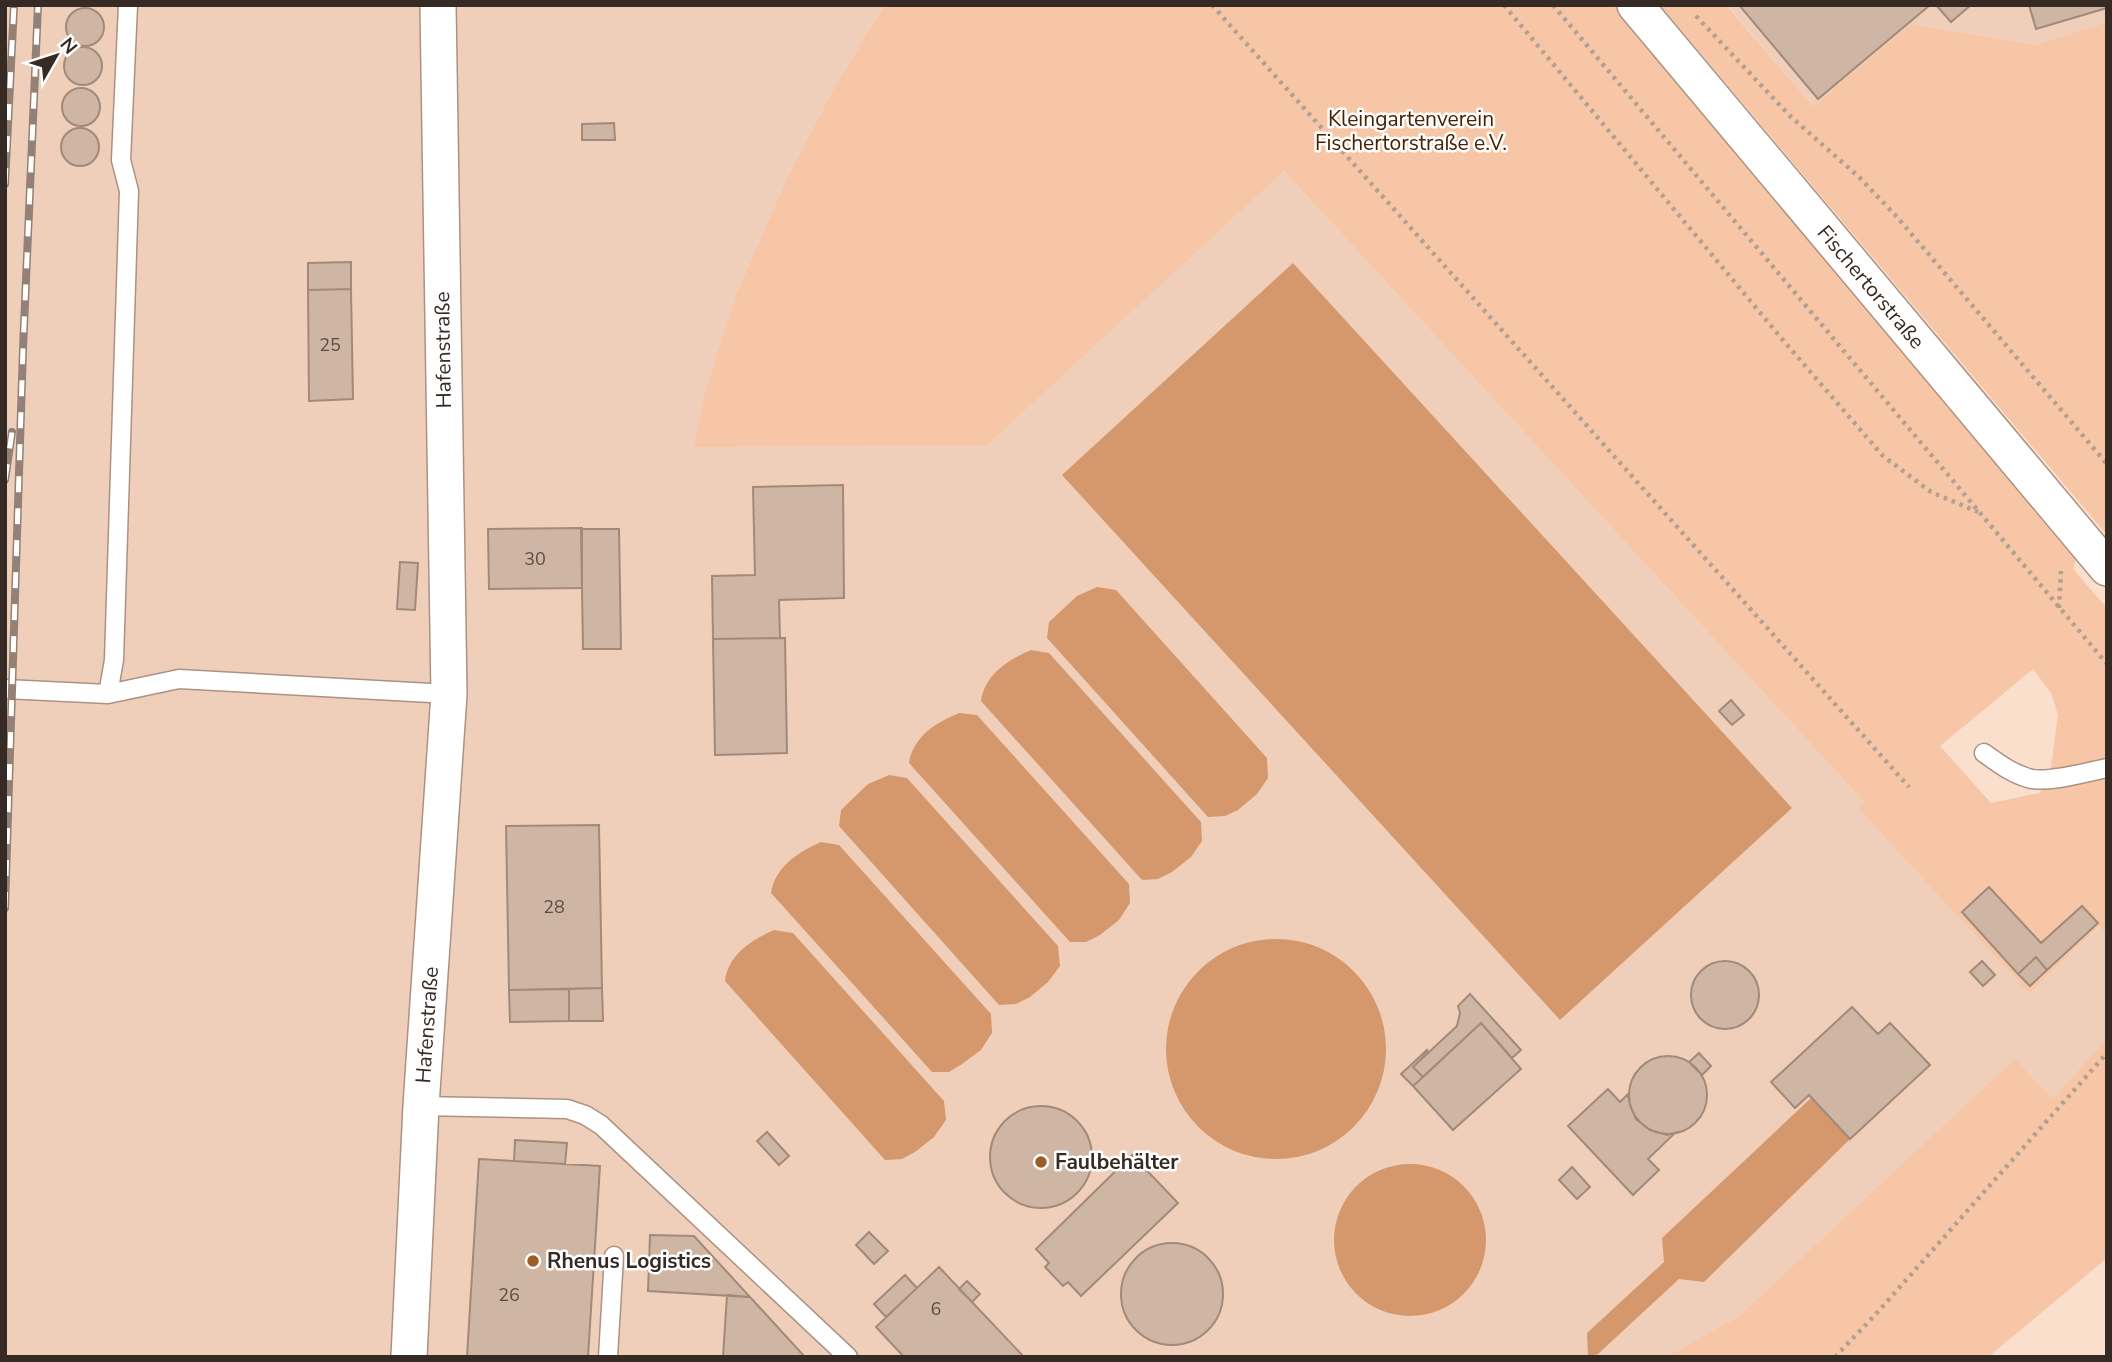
<svg xmlns="http://www.w3.org/2000/svg" width="2112" height="1362" viewBox="0 0 2112 1362" font-family="'Nunito Sans',sans-serif">
	<style>
		.built { fill: #f0cfba }
		.green { fill: #f6c6a6; fill-rule: evenodd }
		.water { fill: #d5986d }
		.building { fill: #cfb5a4; stroke: #a28979; stroke-width: 2 }
		.lines { fill: none; stroke-linecap: round; stroke-linejoin: round }
		.lane-casing { stroke: #ab9282; stroke-width: 21 }
		.street-casing { stroke: #ab9282; stroke-width: 38 }
		.path { stroke: #b59f91; stroke-width: 4.5; stroke-dasharray: 3.5 5; stroke-linecap: butt }
		.lane { stroke: #fff; stroke-width: 18 }
		.street { stroke: #fff; stroke-width: 35 }
		.rail-casing { stroke: #948175; stroke-width: 8 }
		.rail { stroke: #fff; stroke-width: 5; stroke-dasharray: 16; stroke-linecap: butt }
		.poi-dot { fill: #9e5c29; stroke: #fff; stroke-width: 2.5 }
		.labels { text-anchor: middle; stroke-width: 5; stroke-linejoin: round; paint-order: stroke }
		.number-label { font-size: 18px; fill: #5c4d44 }
		.park-label { font-size: 21px; fill: #482100; stroke: #fff }
		.street-label { font-size: 21px; fill: #352a24; stroke: #fff }
		.poi-label { font-size: 21px; font-weight: bold; fill: #352a24; stroke: #fff; text-anchor: start }
	</style>
	<rect width="100%" height="100%" fill="#fbdfcd"/>
	<path class="built" d="M5,5H921L1172,273L1284,171L1866,804L1860,809L2030,992L2101,926L2107,933V1038L2053,1100L2015,1060L1739,1316L1666,1357H5Z
		M1727,5H2107V22L2036,45L1910,24L1813,106Z"/>
	<path class="green" d="M885,5H1613L2077,556L2073,569L2107,608V933L2100,926L2029,993L1859,809L1865,803L1284,171L987,445L694,447L706,389L737,293L788,177L834,89ZM2033,669L2051,693L2058,715L2049,782L2039,793L1991,803L1940,746Z
		M1660,5H1726L1813,106L1910,24L2036,45L2107,22V535Z
		M2107,1038V1258L1988,1357H1666L1739,1316L2015,1059L2053,1099Z"/>
	<path class="water" d="M1293,263L1792,808L1560,1020L1062,475Z
		M1097,587L1116,590L1267,758L1268,778L1257,794L1238,810L1225,816L1208,817L1047,638L1049,622L1077,596Z
		M1031,650L1049,653L1201,822L1202,841L1191,857L1172,872L1158,879L1142,880L981,701C985,674 1008,660 1031,650Z
		M959,713L977,715L1129,884L1130,903L1119,920L1100,935L1086,942H1070L909,763C913,737 935,723 959,713Z
		M889,775L907,778L1058,946L1060,966L1048,982L1030,997L1016,1004L999,1005L839,826L841,810L868,784Z
		M821,842L839,845L991,1014L992,1033L981,1050L962,1064L949,1072H932L771,893C775,867 798,852 821,842Z
		M774,930L793,933L944,1101L946,1120L934,1137L915,1152L902,1159L885,1160L725,981C728,955 751,940 774,930Z
		M1166 1049a110 110 0 1 1 220 0a110 110 0 1 1-220 0Z
		M1811,1098L1850,1139L1704,1282L1679,1279L1598,1354L1588,1357L1587,1333L1664,1262L1662,1238Z
		M1334 1240a76 76 0 1 1 152 0a76 76 0 1 1-152 0Z"/>
	<path class="building" d="M1739,5H1930L1818,99Z
		M1936,5H1971L1951,22Z
		M2029,5H2107V8L2036,29Z
		M66 27a19 19 0 1 1 38 0a19 19 0 1 1-38 0Z
		M64 66a19 19 0 1 1 38 0a19 19 0 1 1-38 0Z
		M62 107a19 19 0 1 1 38 0a19 19 0 1 1-38 0Z
		M614,123L615,140H582V124Z
		M61 147a19 19 0 1 1 38 0a19 19 0 1 1-38 0Z
		M351,262V289L308,290V263Z
		M351,289L353,399L309,401L308,290Z
		M843,485L844,598L779,600L780,638L713,639L712,576L755,575L753,487Z
		M582,528V588L489,589L488,529Z
		M581,529H619L621,649H583Z
		M400,562L418,563L415,610L397,609Z
		M785,638L787,753L715,755L713,639Z
		M1731,700L1744,715L1732,725L1719,711Z
		M599,825L602,988L509,990L506,826Z
		M1989,887L2041,943L2082,906L2098,923L2047,970L2036,957L2018,974L1962,912Z
		M2036,957L2047,970L2030,986L2018,974Z
		M1691 995a34 34 0 1 1 68 0a34 34 0 1 1-68 0Z
		M1982,961L1995,975L1983,986L1970,972Z
		M602,988L603,1021H569V989Z
		M569,989V1021L510,1022L509,990Z
		M1470,994L1521,1050L1512,1058L1481,1023L1423,1077L1413,1067L1457,1026L1460,1013L1458,1006Z
		M1852,1007L1878,1034L1890,1023L1930,1065L1850,1139L1809,1095L1795,1108L1771,1082Z
		M1481,1023L1521,1069L1453,1130L1413,1086Z
		M1427,1050L1428,1052L1413,1067L1423,1077L1413,1086L1401,1074Z
		M1699,1053L1711,1066L1702,1075L1689,1062Z
		M1629 1095a39 39 0 1 1 78 0a39 39 0 1 1-78 0Z
		M1608,1089L1620,1102L1628,1094L1630,1105L1636,1119L1650,1130L1667,1135L1675,1133L1648,1159L1659,1170L1633,1195L1568,1126Z
		M990 1157a51 51 0 1 1 102 0a51 51 0 1 1-102 0Z
		M767,1132L789,1156L779,1165L757,1141Z
		M515,1140L567,1143L565,1164L514,1161Z
		M1132,1155L1178,1203L1081,1296L1068,1282L1063,1286L1045,1267L1049,1263L1036,1249Z
		M479,1159L600,1166L588,1357H467Z
		M1572,1167L1590,1187L1577,1199L1559,1180Z
		M869,1232L888,1251L874,1264L856,1245Z
		M650,1235L694,1236L750,1297L648,1291Z
		M1121 1294a51 51 0 1 1 102 0a51 51 0 1 1-102 0Z
		M939,1267L972,1302L1024,1357H904L876,1327Z
		M905,1275L917,1288L886,1317L874,1304Z
		M967,1281L980,1294L972,1302L959,1289Z
		M727,1295L750,1297L805,1357H723Z"/>
	<g class="lines">
		<g class="lane-casing">
			<path id="lane" d="M5,689L108,694L179,679L449,694
				M108,694L114,660L129,191L121,160L128,5
				M1984,753C1998,763 2011,773 2028,778C2045,784 2088,772 2107,768
				M421,1106L567,1109L585,1115L601,1125L848,1357
				M608,1357L614,1256"/>
		</g>
		<g class="street-casing">
			<path id="street" d="M1635,5L2107,568
				M409,1357L421,1106L449,694L438,5"/>
		</g>
		<path class="path" d="M1212,5L1909,787
			M1504,5L1782,339L1883,456L1931,492L1978,512
			M1553,5L2107,664
			M1696,16L1790,116L1859,177L1897,217L2107,464
			M2059,608L2061,571
			M1835,1357L1876,1314L2107,1053"/>
		<use href="#lane" class="lane"/>
		<use href="#street" class="street"/>
		<g class="rail-casing">
			<path id="rail" d="M5,184L14,5
				M5,480L12,432
				M5,908L23,349L38,5"/>
		</g>
		<use href="#rail" class="rail"/>
	</g>
	<g class="poi-dot">
		<circle cx="1041" cy="1162" r="7"/>
		<circle cx="533" cy="1261" r="7"/>
	</g>
	<g class="labels">
		<g class="number-label">
			<text x="330" y="351">25</text>
			<text x="535" y="565">30</text>
			<text x="554" y="913">28</text>
			<text x="509" y="1301">26</text>
			<text x="936" y="1315">6</text>
		</g>
		<g class="park-label">
			<text x="1411" y="126">Kleingartenverein<tspan x="1411" dy="24">Fischertorstraße e.V.</tspan></text>
		</g>
		<g class="street-label">
			<text transform="translate(1871 287) rotate(50)" y="7">Fischertorstraße</text>
			<text transform="translate(443 350) rotate(-91)" y="7">Hafenstraße</text>
			<text transform="translate(427 1025) rotate(-86)" y="7">Hafenstraße</text>
		</g>
		<g class="poi-label">
			<text x="1055" y="1169">Faulbehälter</text>
			<text x="547" y="1268">Rhenus Logistics</text>
		</g>
	</g>
	<rect width="2112" height="1362" fill="none" stroke="#352a24" stroke-width="14"/>
	<g transform="translate(56 56) rotate(51)" stroke="#ffffff" stroke-width="5" paint-order="stroke">
	<path d="M0-5L12 26L0 18L-12 26Z" fill="#352a24"/>
	<text y="-10" font-size="19" font-weight="bold" text-anchor="middle" fill="#352a24">N</text>
	</g>
</svg>
